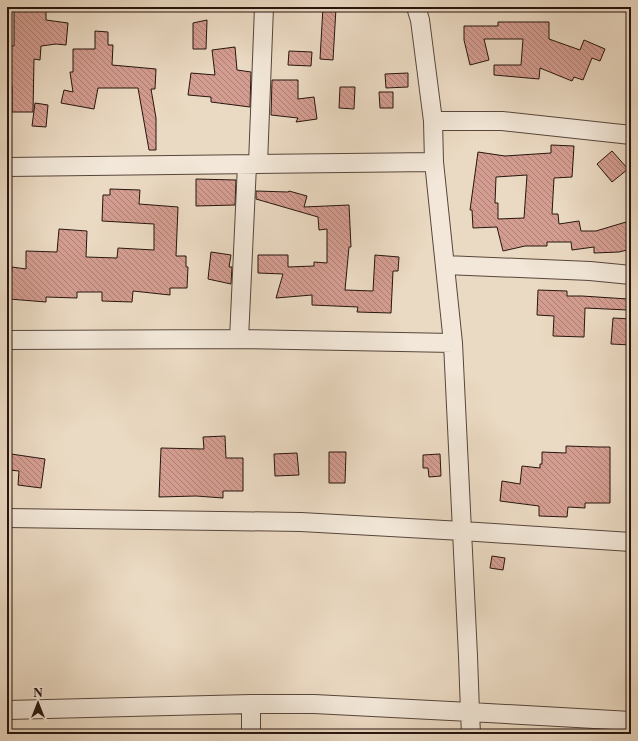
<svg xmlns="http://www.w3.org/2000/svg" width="638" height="741" viewBox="0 0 638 741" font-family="'Libre Caslon Text',serif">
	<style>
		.building { fill: url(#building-back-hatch); stroke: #27150e; fill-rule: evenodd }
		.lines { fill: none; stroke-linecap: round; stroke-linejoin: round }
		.minor-casing { stroke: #58463b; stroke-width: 20 }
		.minor { stroke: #f2e7d8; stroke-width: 18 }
	</style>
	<defs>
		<pattern id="building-back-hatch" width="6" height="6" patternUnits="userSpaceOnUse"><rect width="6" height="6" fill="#d49d91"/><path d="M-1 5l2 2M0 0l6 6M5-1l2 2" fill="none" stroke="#ac7f75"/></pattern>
	</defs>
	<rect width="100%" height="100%" fill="#ebdac3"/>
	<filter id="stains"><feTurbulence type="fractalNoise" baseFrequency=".005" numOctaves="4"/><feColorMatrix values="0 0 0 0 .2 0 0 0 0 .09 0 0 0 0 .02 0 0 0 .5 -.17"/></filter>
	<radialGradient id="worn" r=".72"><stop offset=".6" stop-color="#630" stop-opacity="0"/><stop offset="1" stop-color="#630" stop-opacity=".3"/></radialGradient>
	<path class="building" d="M14,7H46V20L68,23L66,45L56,44L41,46L40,60L34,59L33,112H12V86H7L8,46H14Z
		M323,7L336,8L333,60L320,59Z
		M207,20L206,49H193V23Z
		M498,22H549V39L580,50L584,40L605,49L600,61L592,58L583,80L574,77L572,81L540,68L539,79L494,75V65H521L523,39H484L489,60L470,65L464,40V26H498Z
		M95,31L108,32V45H113L112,65L156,69L155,89H151L156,118V150H149L138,88H98L94,109L61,103L64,90L73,92L70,72H73V49H95Z
		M235,47L237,70L251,72L250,107L211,102V97L188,95L191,73L215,75L212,50Z
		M289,51L312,52L311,66L288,65Z
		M408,73V87L386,88L385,74Z
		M272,80H298V99L314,97L317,119L296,122L298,118L271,115Z
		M340,87H355L354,109L339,108Z
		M379,92H393V108H380Z
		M35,103L48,105L46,127L32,126Z
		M551,145L574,146L572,177L554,178L552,214H558L559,224L579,221L581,231H596L626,222L631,239V249L619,252L594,253V247L572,250L571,242H547V246H525L503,251L497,227L473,228L472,210H470L478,152L505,156L551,153ZM527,175L524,218L498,219V203H495L496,177Z
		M612,151L628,169L612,182L597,164Z
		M196,179L236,180L235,205L196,206Z
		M110,189L140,190L139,204L178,207L176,256H186V267H188L187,288H170V295L133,291L132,302L102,301V292H77V298L46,297V302L9,299L12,267L26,269V251L57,252L59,229L87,231L86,257L117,258L118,248L154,250V224L102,221L103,195H110Z
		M256,191L288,192L289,191L307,196L304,207L349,205L351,247H349L345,290L373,291L375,255L399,257L398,271H393L391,313L357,312L358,307L312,305V295L276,298L283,274L258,273V255H288V267L314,266V262L327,263V229L319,230L318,217L256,199Z
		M211,252L231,255L229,267H232L231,284L208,279Z
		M538,290L567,291V296H582L628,299V310L585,308L584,337L553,336L554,316L537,315Z
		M613,318L631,319V345L611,344Z
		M225,436L226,458H243V491H223V498L196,496L159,497L161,448L204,449L203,437Z
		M566,446L598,447H610V503H585V508L568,507L567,517L539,516V506L500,501L502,481L520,484L522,466L540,468V464H542V452L566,453Z
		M329,452H346L345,483H329Z
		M297,453L299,475L275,476L274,454Z
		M11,454L45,459L41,488L18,485L19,471L9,470Z
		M440,454L441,476L429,477L428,468H423V455Z
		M492,556L505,558L503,570L490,568Z"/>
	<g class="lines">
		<g class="minor-casing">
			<path id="minor" d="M433,121H502L631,135
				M258,164L264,7
				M7,167L434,162
				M445,265L590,271L631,275
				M239,339L247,165
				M7,340L239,339L453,343
				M7,518L301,522L462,531L631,542
				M251,704V734
				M7,710L251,704H314L470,712L468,656L462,531L453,343L434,162L433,121L420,20L416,7
				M471,734L470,712L631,721"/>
		</g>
		<use href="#minor" class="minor"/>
	</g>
	<rect width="638" height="741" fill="none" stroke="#ebdac3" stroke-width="24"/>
	<rect x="8" y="8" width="622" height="725" fill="none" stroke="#27150e" stroke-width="2"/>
	<rect x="12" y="12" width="614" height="717" fill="none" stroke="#27150e"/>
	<g transform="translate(38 703)" stroke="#f2e7d8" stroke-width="3" paint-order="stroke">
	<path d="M0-3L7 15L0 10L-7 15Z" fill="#27150e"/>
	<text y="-6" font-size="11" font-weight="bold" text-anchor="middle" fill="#27150e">N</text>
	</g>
	<rect width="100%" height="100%" filter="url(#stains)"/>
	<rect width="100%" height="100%" fill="url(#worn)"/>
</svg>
